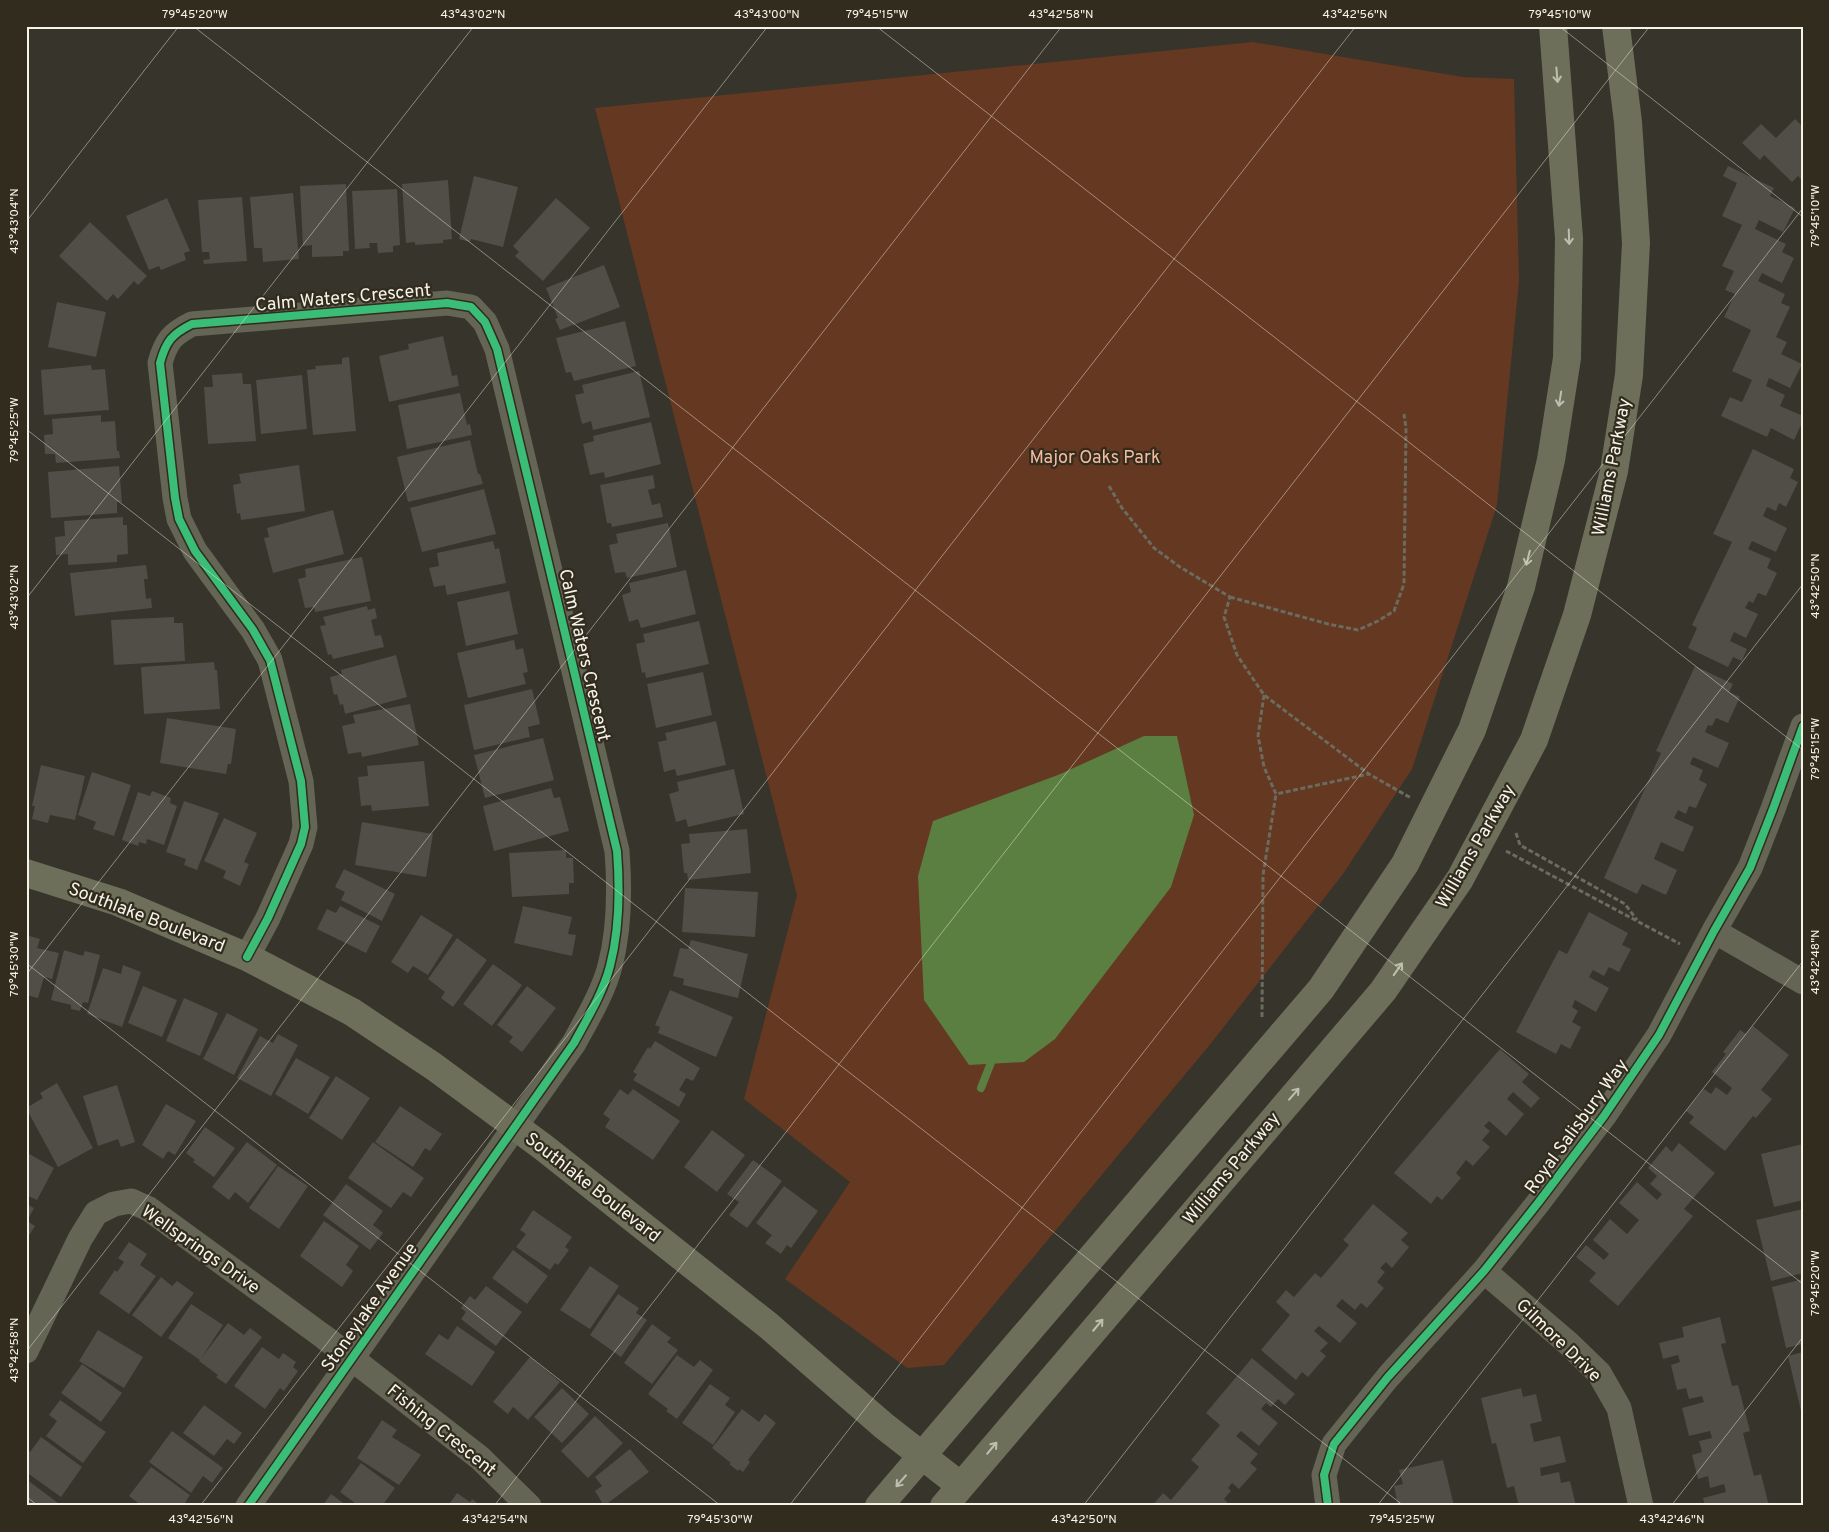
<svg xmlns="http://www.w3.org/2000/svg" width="1829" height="1532" viewBox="0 0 1829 1532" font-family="Overpass,sans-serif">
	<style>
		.green { fill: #653821 }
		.water { fill: #5a7f41 }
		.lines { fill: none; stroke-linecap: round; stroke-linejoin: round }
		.stream { stroke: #5a7f41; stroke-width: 8 }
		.building { fill: #514d47 }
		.path { stroke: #6c6b5f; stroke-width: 3; stroke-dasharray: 5 2.5; stroke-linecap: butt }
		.street { stroke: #646554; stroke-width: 25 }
		.secondary { stroke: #6d6f5a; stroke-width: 28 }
		.cycleway-casing { stroke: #312c1e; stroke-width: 11 }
		.cycleway { stroke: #3abd76; stroke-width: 8 }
		.oneway { stroke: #bfbeb0 }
		.ticks { fill: none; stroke: #f6f3e9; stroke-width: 1; stroke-opacity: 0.45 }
		.labels { text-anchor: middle; stroke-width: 4.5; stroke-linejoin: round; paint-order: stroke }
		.street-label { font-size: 18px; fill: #f6f3e9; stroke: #312c1e }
		.park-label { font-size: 18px; fill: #f6b99c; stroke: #312c1e }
		.neatline { fill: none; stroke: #f6f3e9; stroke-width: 2 }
		.ticks-label { font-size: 12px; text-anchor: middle; fill: #f6f3e9 }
	</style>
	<rect width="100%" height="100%" fill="#37342c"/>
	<path class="green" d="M1253,42L1463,77L1514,79L1519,281L1497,505L1412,769L1343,874L1212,1042L944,1365L907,1368L785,1279L850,1182L744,1099L797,895L595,108Z"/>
	<path class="water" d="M1144,736H1177L1194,815L1171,887L1055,1039L1024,1062L969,1065L924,1000L918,876L933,821L1058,775Z"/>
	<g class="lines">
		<path class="stream" d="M981,1088L994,1055"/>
	</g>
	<path class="building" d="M1795,119L1803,127V181L1798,176L1792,182L1764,155L1760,160L1742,143L1761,124L1776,138Z
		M1728,166L1774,188L1770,196L1795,208L1783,232L1759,220L1755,229L1786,244L1782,252L1794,258L1782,283L1762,273L1758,281L1785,294L1781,303L1790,307L1776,337L1787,342L1781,354L1802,364L1790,388L1769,378L1766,386L1785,395L1780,406L1803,416V421L1794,440L1771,428L1767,437L1721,416L1730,397L1742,402L1752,380L1732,371L1751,330L1724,317L1735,294L1725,290L1734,271L1722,266L1742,225L1722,216L1737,183L1723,176Z
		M474,176L518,187L503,247L471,239L470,242L459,239Z
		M448,180L452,239L443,240V243L415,245V242L406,243L402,184Z
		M346,184L349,251H343V256L312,257V245L303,246L300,186Z
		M397,189L400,245L393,246V252L378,253L377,243H369L370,248L355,249L352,191Z
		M293,193L299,259L263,262L262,248H254L250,197Z
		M242,197L247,261L204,264L203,260L210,259L209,252H202L198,200Z
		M167,198L190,251L184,253L186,260L161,270L159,266L149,270L126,216Z
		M556,198L590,228L543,281L515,256L519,252L513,246Z
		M90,222L147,276L138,285L134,281L118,299L113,294L107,301L59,256Z
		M604,265L620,307L560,330L555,319L558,318L546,288Z
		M57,302L106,312L96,357L48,347Z
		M625,321L636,366L574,381L571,372L566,373L556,338Z
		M443,336L452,376L457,375L459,386L389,402L379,356L409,349L408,344Z
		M349,357L356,431L313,435L307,370L316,369L315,366L342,364V358Z
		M91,365L92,370L105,369L109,410L44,415L41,370Z
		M639,371L650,417L593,430L591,421L582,424L575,395L584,393L582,385Z
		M242,373L243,384H251L256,441L208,444L204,387H213L212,375Z
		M302,375L307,429L261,434L256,380Z
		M460,393L467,425L470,424L472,435L407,449L398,405Z
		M101,415V422L115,421L117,451H119L120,458L56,463L55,454H45L44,435L53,434L52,419Z
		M651,422L661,464L605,478L604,472L590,475L583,444L594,441L593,436Z
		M470,440L478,474H480L483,484L408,502L397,457Z
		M1753,449L1794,469L1790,478L1798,482L1786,507L1779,503L1776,511L1767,507L1763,516L1787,528L1776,552L1752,541L1748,549L1771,559L1767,568L1777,573L1766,596L1758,593L1753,603L1749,601L1745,608L1758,614L1746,638L1734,632L1730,641L1747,649L1742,661L1733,657L1728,667L1688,648L1697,628L1692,625L1732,542L1713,534Z
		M299,465L305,511L241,520L240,513L237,514L233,485L241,483L239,474Z
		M119,466L122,502H117V513L51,518L48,472Z
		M653,475L655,488L648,490L652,505L660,503L663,517L612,527L611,523H607L600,485Z
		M484,489L496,534L422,552L410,508Z
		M333,510L344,554L273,573L264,538L269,537L267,528Z
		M123,517V525H127L128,554L117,555V562L68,565V554L56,555L55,537L65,536L64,521Z
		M668,523L677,567L627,578L625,572L615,573L609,545L618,543L616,534Z
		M493,541L495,549L499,548L506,583L447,595L445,585L434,587L429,568L439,566L437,553Z
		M362,557L371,601L315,612L314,607L305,608L298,579L306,577L305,569Z
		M146,565L148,579H144L146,599L151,598L152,608L75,616L70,573Z
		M686,570L696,614L641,628L638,619L629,622L622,595L631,592L629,583Z
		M509,591L518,634L466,646L457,602Z
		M367,606L368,610L375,608L377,618L371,620L375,636L381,635L384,647L333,659L331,654L328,655L320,626L326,625L323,617Z
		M174,617V623H183L185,661L114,665L111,620Z
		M699,621L709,664L646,678L645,672L642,673L636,644L645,642L643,634Z
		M514,640L516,650L523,648L528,672L523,673L526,684L468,698L457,653Z
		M396,655L407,697L345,714L343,704L340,705L337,694L334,695L330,677L342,674L341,670Z
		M214,662L215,670H217L220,709L144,714L141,667Z
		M1695,666L1733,684L1729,692L1740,697L1728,723L1716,718L1712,726L1708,725L1705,732L1729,743L1718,768L1693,757L1690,764L1703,770L1699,780L1707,784L1696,808L1689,806L1686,814L1678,810L1674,818L1694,827L1683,852L1661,842L1654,859L1677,870L1666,895L1642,884L1637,894L1604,878L1661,753L1656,751Z
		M703,672L712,715L656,728L647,684Z
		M532,689L540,724L528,727L530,737L474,750L464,705Z
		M410,704L419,745L362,757L361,752L348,754L342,726L355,723L353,715Z
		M167,718L236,729L231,764H228L226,774L160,763Z
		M716,721L726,765L677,776L675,769L664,772L658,742L667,740L665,733Z
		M543,738L554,780L485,798L474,755Z
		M424,761L429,806L372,811L371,805L361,806L358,777L368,776L367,766Z
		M41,765L85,776L75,820L50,815L48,823L32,819L35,806H32Z
		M734,769L744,814L688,827L686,819L676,822L669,794L679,791L677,782Z
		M92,772L131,785L114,836L93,829L96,822L78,815Z
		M551,788L554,798L560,797L569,831L494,851L483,806Z
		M152,791L171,798L170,803L177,806L164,845L147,839L146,844L139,842L138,846L122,840L138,792L150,796Z
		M184,801L219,813L197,870L184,865L186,859L166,852Z
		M224,818L257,833L244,862L249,864L240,886L223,878L226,871L204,861Z
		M362,822L433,834L426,877L355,865Z
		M747,829L751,873L688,880L687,873H684L681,844L690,843L689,834Z
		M566,850V858H573L574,883H569V894L512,897L509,853Z
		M344,869L395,894L382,921L341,900L345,892L335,887Z
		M685,888L758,892L755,937L682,932Z
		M340,906L380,926L366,953L317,929L327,909L336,913Z
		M523,906L572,917L568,934L576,935L572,956L514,943Z
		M1589,912L1628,933L1622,945L1631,949L1619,972L1609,967L1604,976L1593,970L1589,977L1609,988L1596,1012L1575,1000L1572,1007L1578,1011L1572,1022L1581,1027L1570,1049L1561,1044L1556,1054L1516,1032L1559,950L1567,954Z
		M421,915L453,935L428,975L413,966L408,973L391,962Z
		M26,935L40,939L37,948L59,953L52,979L44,977L38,998L26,995Z
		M457,938L487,960L453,1007L441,998L445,992L428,979Z
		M691,940L748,954L738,998L683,985L684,979L673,976L680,948L688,949Z
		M64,950L83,956L85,951L100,955L88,1003L83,1002L80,1011L71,1009V1005L51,1000Z
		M493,964L522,985L492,1026L463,1004Z
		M123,965L141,972L122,1027L87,1014L103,968L121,974Z
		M143,986L177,1000L162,1037L128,1023Z
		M527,986L556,1008L522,1052L509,1042L513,1037L497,1025Z
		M670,990L733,1017L716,1057L658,1033L660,1027L655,1025Z
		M184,998L218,1013L200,1056L166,1041Z
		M227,1013L258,1029L234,1075L203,1059Z
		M1753,1026L1789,1055L1761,1090L1772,1099L1756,1118L1753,1116L1725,1151L1689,1123L1694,1117L1686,1111L1704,1089L1711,1094L1716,1087L1727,1095L1732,1088L1712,1072L1726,1054L1723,1052L1740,1030L1746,1034Z
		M278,1034L298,1045L271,1096L237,1078L260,1036L273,1043Z
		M655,1041L700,1068L693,1081L686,1078L679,1090L686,1094L679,1107L633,1080L637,1074L633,1072L648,1047L650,1049Z
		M1500,1049L1529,1074L1522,1082L1540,1098L1531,1108L1513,1092L1507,1099L1524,1114L1506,1136L1489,1121L1484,1126L1490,1131L1482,1140L1490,1147L1473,1166L1466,1160L1456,1173L1461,1178L1442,1200L1437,1196L1431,1204L1394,1173Z
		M296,1058L330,1077L308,1114L275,1094Z
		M336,1076L370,1098L342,1140L309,1118Z
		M57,1083L93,1148L58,1167L26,1108L43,1098L40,1093Z
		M117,1085L135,1142L121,1147L118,1139L98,1146L83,1096Z
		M620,1089L628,1095L633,1089L680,1121L653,1160L605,1127L610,1119L603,1114Z
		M166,1104L196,1121L175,1155L168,1151L163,1159L142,1145Z
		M400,1106L442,1134L430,1151L425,1148L413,1167L375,1142Z
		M205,1127L235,1148L214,1177L193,1162L195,1160L186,1153Z
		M712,1130L745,1155L717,1192L684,1167Z
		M247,1142L277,1165L248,1203L235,1192L229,1200L212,1187Z
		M373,1142L424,1178L411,1197L403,1192L391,1208L348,1178Z
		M1679,1143L1715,1173L1684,1209L1693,1216L1618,1306L1589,1281L1596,1273L1576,1257L1586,1245L1604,1260L1609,1254L1593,1240L1610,1219L1627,1234L1639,1220L1619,1203L1637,1182L1657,1200L1662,1194L1650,1184L1657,1176L1648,1168L1666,1146L1672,1152Z
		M1803,1144V1200L1774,1207L1761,1154Z
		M26,1152L54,1168L37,1200L26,1195Z
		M753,1160L782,1181L747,1228L729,1215L739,1202L727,1194Z
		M278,1166L308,1186L279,1229L249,1208Z
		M346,1184L383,1211L373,1225L383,1233L370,1250L323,1215Z
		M784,1186L818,1211L791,1248L787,1245L781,1254L765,1243L772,1235L756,1223Z
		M26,1204L34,1208L27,1221L35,1226L26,1240Z
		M1373,1204L1408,1233L1401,1240L1409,1247L1392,1268L1386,1262L1380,1268L1385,1272L1377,1282L1384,1288L1367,1308L1361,1303L1355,1310L1342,1299L1336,1306L1357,1323L1340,1343L1319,1326L1314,1331L1328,1343L1320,1351L1326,1356L1308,1377L1302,1372L1296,1380L1261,1350L1290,1315L1276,1302L1286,1290L1294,1297L1315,1273L1321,1278L1349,1245L1343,1240Z
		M1803,1209V1273L1771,1281L1756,1220Z
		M533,1210L572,1237L565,1247L569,1250L558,1265L555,1263L550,1270L516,1247L526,1234L520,1230Z
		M324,1221L359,1246L346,1265L353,1271L342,1287L300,1256Z
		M129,1242L147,1254L140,1265L156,1276L129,1314L99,1293L115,1270L117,1272L124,1262L118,1258Z
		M513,1250L548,1276L527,1304L492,1278Z
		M590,1266L619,1286L590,1329L560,1310Z
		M161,1277L172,1286L177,1281L194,1293L161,1337L132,1315Z
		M1803,1279V1344L1786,1348L1772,1287Z
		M486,1286L522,1312L496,1346L461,1319L466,1312L461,1308L470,1296L475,1300Z
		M618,1294L639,1308L636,1313L647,1320L621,1357L590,1335Z
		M191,1304L223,1325L200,1360L168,1338Z
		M1720,1317L1726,1343L1721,1344L1732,1386L1738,1385L1750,1431L1743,1433L1754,1476L1761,1474L1769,1506H1705L1703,1498L1726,1492L1724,1484L1710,1488L1708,1476L1698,1479L1692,1455L1702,1452L1699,1441L1712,1438L1710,1431L1689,1436L1682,1408L1704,1402L1702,1396L1689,1399L1686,1388L1677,1390L1671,1365L1680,1362L1678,1355L1663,1359L1659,1343L1684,1337L1682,1327Z
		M228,1323L244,1335L250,1328L262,1337L226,1384L216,1377L218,1375L199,1361Z
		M652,1324L671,1338L667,1342L678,1350L652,1384L624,1363Z
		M457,1326L495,1352L472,1386L425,1354L439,1334L448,1340Z
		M98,1330L143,1357L124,1388L79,1361Z
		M262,1347L279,1359L283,1353L296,1362L293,1367L298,1371L284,1391L280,1388L265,1409L234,1386Z
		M1803,1352V1414L1802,1415L1788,1356Z
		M677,1355L694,1367L700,1360L713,1370L677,1419L666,1411L668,1409L648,1394Z
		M530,1357L560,1382L528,1420L513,1407L508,1414L493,1402Z
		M1252,1358L1295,1394L1285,1405L1278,1399L1271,1407L1266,1403L1261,1409L1278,1423L1259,1446L1241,1431L1236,1436L1258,1454L1250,1463L1257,1469L1239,1489L1232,1483L1228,1488L1231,1491L1224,1499L1231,1506H1152L1163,1493L1171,1500L1199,1467L1191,1460L1220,1425L1206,1413Z
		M82,1364L122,1393L101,1422L61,1393Z
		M710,1384L730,1398L725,1405L735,1412L713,1445L682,1423Z
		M562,1388L589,1414L562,1443L534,1417Z
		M1521,1388L1523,1397L1536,1394L1542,1421L1530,1424L1534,1442L1560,1436L1566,1462L1540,1468L1541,1476L1559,1472L1561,1483L1570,1481L1576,1506H1519L1514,1486L1507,1488L1496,1443L1492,1444L1481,1398Z
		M60,1400L106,1432L83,1463L46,1436L57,1421L49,1415Z
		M204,1405L242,1433L234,1444L227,1439L214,1456L183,1433Z
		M742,1409L759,1422L765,1414L776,1423L748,1460L750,1462L743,1472L739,1469L738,1471L729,1464L731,1463L712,1448Z
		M595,1416L623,1443L588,1478L561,1451Z
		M382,1420L397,1430L392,1437L421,1455L399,1485L357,1458Z
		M172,1431L223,1468L212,1483L203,1476L191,1493L149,1462Z
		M41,1437L82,1467L61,1497L26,1472V1450L30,1452Z
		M630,1449L649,1472L604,1506L595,1491L602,1486L595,1477Z
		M1443,1460L1454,1506H1398L1394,1486L1403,1484L1399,1470Z
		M361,1463L395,1488L382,1506H359L340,1492Z
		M151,1467L190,1495L183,1506H142L129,1496Z
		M26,1479L58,1503L57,1506H26Z
		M457,1493L470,1502L472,1499L481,1506H448Z
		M331,1494L342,1502L347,1506H322Z"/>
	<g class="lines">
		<path class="path" d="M1109,486L1122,508L1154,548L1180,567L1230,597L1224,617L1237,655L1264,695L1369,774L1411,798
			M1230,597L1328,624L1358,630L1378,621L1394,611L1404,584L1406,428L1404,414
			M1264,695L1258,736L1264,767L1276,794L1369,774
			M1516,833L1520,845L1625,904L1637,920
			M1506,851L1680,944
			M1262,1017L1263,875L1276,794"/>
		<path class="street" d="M1714,931L1803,982
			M247,957L268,918L301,844L305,827L301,781L270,660L253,630L195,551L179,519L175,498L160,363C166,341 172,334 192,324L447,303L471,307L485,322L497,349L617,851C620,890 620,928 610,966C603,993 587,1019 574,1043L248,1506
			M1484,1271L1569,1344L1599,1373L1619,1408L1641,1506
			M26,1351L80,1239L96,1213L114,1204L131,1201L149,1209L324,1337L480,1458L529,1506
			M1328,1506L1324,1475L1334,1444L1388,1377L1484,1271L1538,1203L1604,1116L1659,1035L1714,931L1750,868L1773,809L1803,726"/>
		<path class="secondary" d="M26,873L118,902L247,957L352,1012L433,1066L543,1147L769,1326L884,1426L961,1486
			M879,1506L1321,989L1405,864L1472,730L1521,587L1551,460L1567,358L1569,238L1553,26
			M944,1506L1383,991L1460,879L1534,740L1577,615L1614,471L1629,375L1636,243L1628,122L1616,26"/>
		<g class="cycleway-casing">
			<path id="cycleway" d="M247,957L268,918L301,844L305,827L301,781L270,660L253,630L195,551L179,519L175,498L160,363C166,341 172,334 192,324L447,303L471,307L485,322L497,349L617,851C620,890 620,928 610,966C603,993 587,1019 574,1043L248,1506
				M1328,1506L1324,1475L1334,1444L1388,1377L1484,1271L1538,1203L1604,1116L1659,1035L1714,931L1750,868L1773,809L1803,726"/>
		</g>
		<use href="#cycleway" class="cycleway"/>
	</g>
	<defs><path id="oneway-shaft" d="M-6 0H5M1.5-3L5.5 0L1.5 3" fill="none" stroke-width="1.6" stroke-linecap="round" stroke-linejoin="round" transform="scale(1.25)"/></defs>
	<g class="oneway">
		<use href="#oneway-shaft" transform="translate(1557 75) rotate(85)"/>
		<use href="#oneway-shaft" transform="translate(1569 237) rotate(88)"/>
		<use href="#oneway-shaft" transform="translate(1560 399) rotate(99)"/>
		<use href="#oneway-shaft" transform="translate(1528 558) rotate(104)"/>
		<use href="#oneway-shaft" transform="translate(1398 969) rotate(-55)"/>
		<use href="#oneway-shaft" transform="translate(1294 1094) rotate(-49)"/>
		<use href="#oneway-shaft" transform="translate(1098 1325) rotate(-50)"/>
		<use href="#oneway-shaft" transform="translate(992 1448) rotate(-50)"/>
		<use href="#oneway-shaft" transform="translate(901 1481) rotate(131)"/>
	</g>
	<path class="ticks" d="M193,26L1803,1284M876,26L1803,750M1559,26L1803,217M26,222L179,26M26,429L1404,1506M26,599L474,26M26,963L721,1506M26,975L768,26M26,1352L1062,26M26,1496L38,1506M200,1506L1356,26M494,1506L1650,26M789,1506L1803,208M1083,1506L1803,584M1377,1506L1803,961M1671,1506L1803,1337"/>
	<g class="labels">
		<g class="street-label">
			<text transform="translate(343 297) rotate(-5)" y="6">Calm Waters Crescent</text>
			<text transform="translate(1611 467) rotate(-79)" y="6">Williams Parkway</text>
			<text transform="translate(585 655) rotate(77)" y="6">Calm Waters Crescent</text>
			<text transform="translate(1475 846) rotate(-60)" y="6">Williams Parkway</text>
			<text transform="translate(147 917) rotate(21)" y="6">Southlake Boulevard</text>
			<text transform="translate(1576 1126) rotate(-54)" y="6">Royal Salisbury Way</text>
			<text transform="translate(1231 1168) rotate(-50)" y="6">Williams Parkway</text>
			<text transform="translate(593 1187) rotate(38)" y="6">Southlake Boulevard</text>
			<text transform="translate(201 1249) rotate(35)" y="6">Wellsprings Drive</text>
			<text transform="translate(369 1307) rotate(-55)" y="6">Stoneylake Avenue</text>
			<text transform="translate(1559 1340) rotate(44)" y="6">Gilmore Drive</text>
			<text transform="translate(442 1430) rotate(39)" y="6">Fishing Crescent</text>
		</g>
		<g class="park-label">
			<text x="1095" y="463">Major Oaks Park</text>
		</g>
	</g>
	<rect width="1829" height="1532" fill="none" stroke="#312c1e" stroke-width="55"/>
	<rect x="28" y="28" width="1774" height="1476" class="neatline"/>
	<g class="ticks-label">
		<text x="195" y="18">79°45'20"W</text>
		<text x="473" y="18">43°43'02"N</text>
		<text x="767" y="18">43°43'00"N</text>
		<text x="877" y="18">79°45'15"W</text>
		<text x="1061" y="18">43°42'58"N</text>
		<text x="1355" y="18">43°42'56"N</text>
		<text x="1560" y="18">79°45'10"W</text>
		<text transform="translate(1815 216) rotate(-90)" y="4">79°45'10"W</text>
		<text transform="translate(14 221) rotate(-90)" y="4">43°43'04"N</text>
		<text transform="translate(14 430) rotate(-90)" y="4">79°45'25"W</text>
		<text transform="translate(1815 586) rotate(-90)" y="4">43°42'50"N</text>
		<text transform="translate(14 597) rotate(-90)" y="4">43°43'02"N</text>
		<text transform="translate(1815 749) rotate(-90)" y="4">79°45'15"W</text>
		<text transform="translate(1815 962) rotate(-90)" y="4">43°42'48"N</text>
		<text transform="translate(14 964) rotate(-90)" y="4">79°45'30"W</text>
		<text transform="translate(1815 1283) rotate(-90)" y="4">79°45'20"W</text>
		<text transform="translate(14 1350) rotate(-90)" y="4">43°42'58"N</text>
		<text x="201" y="1523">43°42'56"N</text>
		<text x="495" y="1523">43°42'54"N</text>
		<text x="720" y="1523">79°45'30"W</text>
		<text x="1084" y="1523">43°42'50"N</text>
		<text x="1402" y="1523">79°45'25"W</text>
		<text x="1672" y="1523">43°42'46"N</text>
	</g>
</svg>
